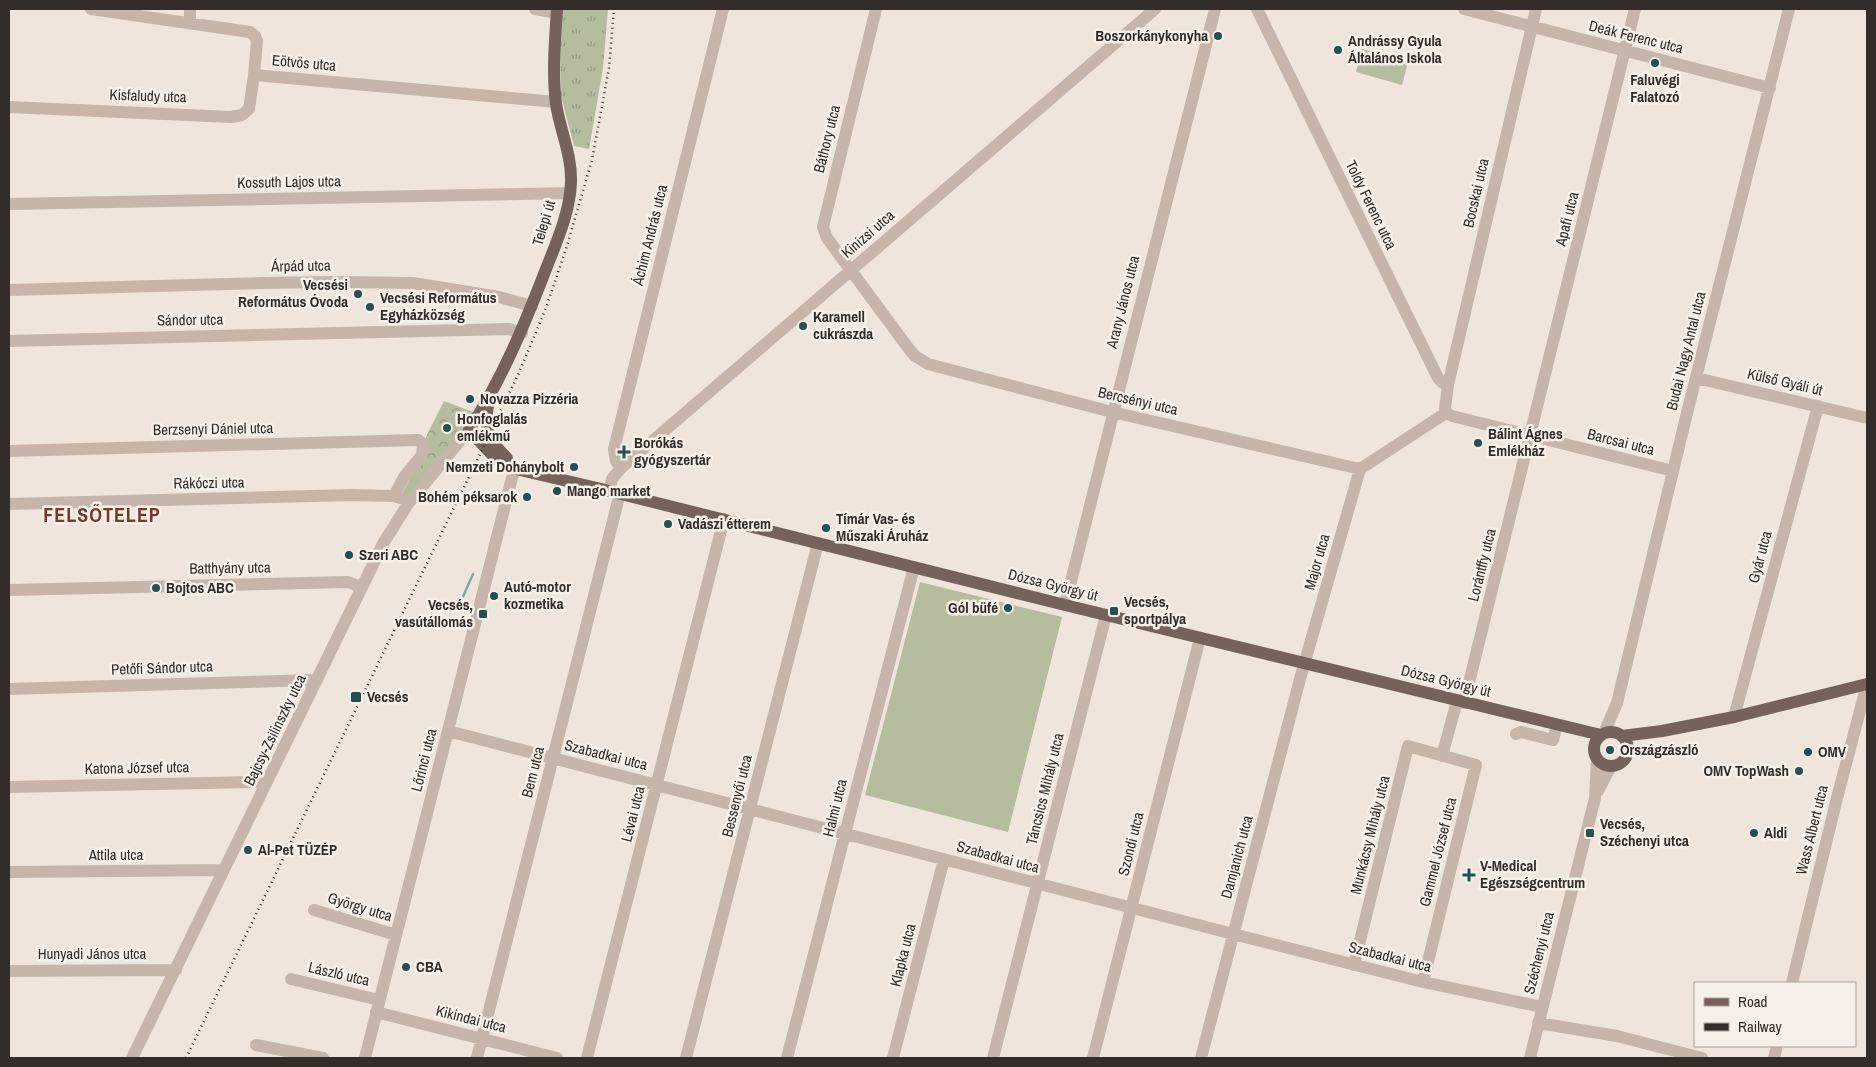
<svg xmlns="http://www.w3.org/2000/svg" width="1876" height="1067" viewBox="0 0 1876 1067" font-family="'Archivo Narrow',sans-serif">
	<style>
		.grass { fill: url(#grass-tufts) }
		.forest { fill: url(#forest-crowns) }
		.pitch { fill: #b5bd9e }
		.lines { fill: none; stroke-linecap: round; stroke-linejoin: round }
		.stream { stroke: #7fa9a8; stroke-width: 2.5 }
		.minor { stroke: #c6b5aa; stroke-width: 12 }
		.major { stroke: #75625b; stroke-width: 12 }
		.rail { stroke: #342c29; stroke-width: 2.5; stroke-dasharray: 1 4; stroke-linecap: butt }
		.poi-dot { fill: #235151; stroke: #f7f0e9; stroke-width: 2 }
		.labels { text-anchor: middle; stroke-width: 5; stroke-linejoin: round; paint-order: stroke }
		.poi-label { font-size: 15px; font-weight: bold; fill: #342c29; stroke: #f7f0e9; text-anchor: start }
		.street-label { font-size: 15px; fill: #342c29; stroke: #f7f0e9 }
		.district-label { font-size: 20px; font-weight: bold; letter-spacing: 1px; fill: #7b382a; stroke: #f7f0e9 }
	</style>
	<defs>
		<pattern id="grass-tufts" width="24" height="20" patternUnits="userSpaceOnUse" patternTransform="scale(1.25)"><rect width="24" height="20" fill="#b5bd9e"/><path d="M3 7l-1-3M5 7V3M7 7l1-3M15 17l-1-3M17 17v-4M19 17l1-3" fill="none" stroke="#949a81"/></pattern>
		<pattern id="forest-crowns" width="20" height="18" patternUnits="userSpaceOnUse" patternTransform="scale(1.25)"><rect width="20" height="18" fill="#b5bd9e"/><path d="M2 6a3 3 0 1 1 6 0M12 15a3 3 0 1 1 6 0" fill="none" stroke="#949a81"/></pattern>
	</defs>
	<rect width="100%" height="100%" fill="#efe5dd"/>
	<path class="grass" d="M559,9H608L603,68L589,149L574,146L561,96Z"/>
	<path class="forest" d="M444,401L476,413L411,496L405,497L402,494L426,448V437Z"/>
	<path class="pitch" d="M1362,49L1408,62L1402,85L1356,72Z
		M920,582L1062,617L1008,832L865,795Z"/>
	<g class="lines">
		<path class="stream" d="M462,599L473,574"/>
		<path class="minor" d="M91,9L250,32L255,36L257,41L254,75L556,102
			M190,9V23
			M535,9L557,13
			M876,9L823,227L827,238L909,349L915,356L928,364L1112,412L1360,469L1446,413
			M1257,9L1438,378L1443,383L1448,385
			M1464,9L1770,88
			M9,107L231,117L242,115L249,109L254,75
			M9,204L570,193
			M9,290L261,283L335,282L413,283L499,297L532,306
			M9,341L509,329L522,333
			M1696,378L1867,418
			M1446,413L1445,408L1448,385L1536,9
			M1446,413L1452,416L1673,471
			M9,451L418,440L423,444L422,455L404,477L394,496
			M621,468L616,461L614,449L723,9
			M609,490L612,479L621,468L1155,9
			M9,504L352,495L394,496L400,498
			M9,590L348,582L361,587
			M1065,605L1215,9
			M9,689L317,680
			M1464,703L1635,9
			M1734,717L1818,406
			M448,731L1233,934L1423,982L1542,1007
			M1604,733L1617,703L1687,413L1789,9
			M1516,734L1521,732L1553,740L1557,725
			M1442,756L1457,701
			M9,787L260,782L266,784
			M1598,791L1611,766
			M9,872L224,870
			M314,910L396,935
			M1354,965L1408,746L1476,765L1423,982
			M9,971L176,970
			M291,979L379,1000
			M1792,983L1837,798L1867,684
			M376,1012L557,1058
			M1538,1023L1617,1036L1702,1058
			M256,1045L323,1058
			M132,1058L384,542L408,504L469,430
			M365,1058L514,470
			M477,1058L620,493
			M587,1058L724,519
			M686,1058L818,543
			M787,1058L914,567
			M893,1058L944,859
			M993,1058L1106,615
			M1093,1058L1200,638
			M1201,1058L1300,679L1360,469
			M1530,1058L1595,798L1597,759
			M1774,1058L1777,1046"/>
		<path class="major" d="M488,405C484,429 489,441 507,458
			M469,430L496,459L508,467L597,488L1065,605L1601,735
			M469,430C502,379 524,326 546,269C557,241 570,212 571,182C572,155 560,130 556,104C552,73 555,40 557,9
			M1594 749a17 17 0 1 1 34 0a17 17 0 1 1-34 0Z
			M1622,736L1662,731L1734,717L1867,684"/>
		<path class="rail" d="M186,1058L484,446L518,375L546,308L566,249L592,160L609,68L614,9"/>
	</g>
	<g class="poi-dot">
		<circle cx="1218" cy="36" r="5"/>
		<circle cx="1338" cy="50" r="5"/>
		<circle cx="1655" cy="63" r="5"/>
		<circle cx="358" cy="294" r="5"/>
		<circle cx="370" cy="307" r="5"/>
		<circle cx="803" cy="326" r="5"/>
		<circle cx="470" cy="399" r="5"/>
		<circle cx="447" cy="428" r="5"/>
		<circle cx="1478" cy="443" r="5"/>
		<path d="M621.5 444.5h5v5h5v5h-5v5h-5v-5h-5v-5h5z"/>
		<circle cx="574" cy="467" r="5"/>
		<circle cx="557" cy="491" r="5"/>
		<circle cx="527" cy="497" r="5"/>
		<circle cx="668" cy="524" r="5"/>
		<circle cx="826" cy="528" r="5"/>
		<circle cx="349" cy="555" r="5"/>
		<circle cx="156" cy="588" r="5"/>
		<circle cx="494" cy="596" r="5"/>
		<circle cx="1008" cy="608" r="5"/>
		<rect x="1109" y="606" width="10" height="10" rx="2.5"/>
		<rect x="478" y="609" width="10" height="10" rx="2.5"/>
		<rect x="350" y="691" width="12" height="12" rx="2.5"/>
		<circle cx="1610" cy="750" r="5"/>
		<circle cx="1808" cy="752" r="5"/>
		<circle cx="1799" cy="771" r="5"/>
		<rect x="1585" y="828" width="10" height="10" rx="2.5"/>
		<circle cx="1754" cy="833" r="5"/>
		<circle cx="248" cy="850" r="5"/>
		<path d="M1466.5 867.5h5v5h5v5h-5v5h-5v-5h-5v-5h5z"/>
		<circle cx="406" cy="967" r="5"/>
	</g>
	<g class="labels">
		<g class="poi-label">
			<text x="1208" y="41" text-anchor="end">Boszorkánykonyha</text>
			<text x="1348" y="46">Andrássy Gyula<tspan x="1348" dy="17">Általános Iskola</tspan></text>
			<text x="1655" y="85" text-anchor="middle">Faluvégi<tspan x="1655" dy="17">Falatozó</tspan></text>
			<text x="348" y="290" text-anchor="end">Vecsési<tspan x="348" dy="17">Református Óvoda</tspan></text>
			<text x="380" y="303">Vecsési Református<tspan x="380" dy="17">Egyházközség</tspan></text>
			<text x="813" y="322">Karamell<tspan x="813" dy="17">cukrászda</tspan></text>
			<text x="480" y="404">Novazza Pizzéria</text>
			<text x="457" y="424">Honfoglalás<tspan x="457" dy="17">emlékmű</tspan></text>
			<text x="1488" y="439">Bálint Ágnes<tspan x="1488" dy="17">Emlékház</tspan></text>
			<text x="634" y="448">Borókás<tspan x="634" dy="17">gyógyszertár</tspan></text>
			<text x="564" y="472" text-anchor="end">Nemzeti Dohánybolt</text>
			<text x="567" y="496">Mango market</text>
			<text x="517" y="502" text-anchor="end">Bohém péksarok</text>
			<text x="836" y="524">Tímár Vas- és<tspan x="836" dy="17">Műszaki Áruház</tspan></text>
			<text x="678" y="529">Vadászi étterem</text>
			<text x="359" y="560">Szeri ABC</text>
			<text x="504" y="592">Autó-motor<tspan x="504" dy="17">kozmetika</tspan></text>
			<text x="166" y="593">Bojtos ABC</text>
			<text x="1124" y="607">Vecsés,<tspan x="1124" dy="17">sportpálya</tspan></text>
			<text x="473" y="610" text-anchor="end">Vecsés,<tspan x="473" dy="17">vasútállomás</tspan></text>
			<text x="998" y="613" text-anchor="end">Gól büfé</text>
			<text x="367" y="702">Vecsés</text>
			<text x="1620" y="755">Országzászló</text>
			<text x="1818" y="757">OMV</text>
			<text x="1789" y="776" text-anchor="end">OMV TopWash</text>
			<text x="1600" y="829">Vecsés,<tspan x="1600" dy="17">Széchenyi utca</tspan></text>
			<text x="1764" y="838">Aldi</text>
			<text x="258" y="855">Al-Pet TÜZÉP</text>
			<text x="1480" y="871">V-Medical<tspan x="1480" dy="17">Egészségcentrum</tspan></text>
			<text x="416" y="972">CBA</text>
		</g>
		<g class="street-label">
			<text transform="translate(1636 37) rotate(14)" y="5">Deák Ferenc utca</text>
			<text transform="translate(304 63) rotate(5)" y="5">Eötvös utca</text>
			<text transform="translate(148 96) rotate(2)" y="5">Kisfaludy utca</text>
			<text transform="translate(827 139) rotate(-76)" y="5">Báthory utca</text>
			<text transform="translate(289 182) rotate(-1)" y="5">Kossuth Lajos utca</text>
			<text transform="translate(1476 193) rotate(-77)" y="5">Bocskai utca</text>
			<text transform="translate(1371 205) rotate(64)" y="5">Toldy Ferenc utca</text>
			<text transform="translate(1567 219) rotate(-76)" y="5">Apafi utca</text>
			<text transform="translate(544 223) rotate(-73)" y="5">Telepi út</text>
			<text transform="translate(868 234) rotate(-41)" y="5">Kinizsi utca</text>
			<text transform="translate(650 235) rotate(-76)" y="5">Áchim András utca</text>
			<text transform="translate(301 266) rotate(-1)" y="5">Árpád utca</text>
			<text transform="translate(1123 302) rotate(-76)" y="5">Arany János utca</text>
			<text transform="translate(190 320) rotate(-1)" y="5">Sándor utca</text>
			<text transform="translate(1686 351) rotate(-76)" y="5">Budai Nagy Antal utca</text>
			<text transform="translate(1785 382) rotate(13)" y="5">Külső Gyáli út</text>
			<text transform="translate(1138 401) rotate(13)" y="5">Bercsényi utca</text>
			<text transform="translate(213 429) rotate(-1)" y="5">Berzsenyi Dániel utca</text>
			<text transform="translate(1621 442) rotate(14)" y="5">Barcsai utca</text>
			<text transform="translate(209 483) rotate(-1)" y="5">Rákóczi utca</text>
			<text transform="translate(1760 557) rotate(-75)" y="5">Gyár utca</text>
			<text transform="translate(1317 562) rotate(-74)" y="5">Major utca</text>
			<text transform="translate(1482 565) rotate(-76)" y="5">Lorántffy utca</text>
			<text transform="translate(230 568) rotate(-1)" y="5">Batthyány utca</text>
			<text transform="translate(1053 585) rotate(14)" y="5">Dózsa György út</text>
			<text transform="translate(162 668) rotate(-2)" y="5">Petőfi Sándor utca</text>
			<text transform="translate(1446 681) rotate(14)" y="5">Dózsa György út</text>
			<text transform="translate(275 730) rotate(-64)" y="5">Bajcsy-Zsilinszky utca</text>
			<text transform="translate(606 755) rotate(14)" y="5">Szabadkai utca</text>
			<text transform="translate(424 760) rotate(-76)" y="5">Lőrinci utca</text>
			<text transform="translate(137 768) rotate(-1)" y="5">Katona József utca</text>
			<text transform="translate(533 772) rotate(-76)" y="5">Bem utca</text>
			<text transform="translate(1045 789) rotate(-76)" y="5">Táncsics Mihály utca</text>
			<text transform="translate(737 796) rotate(-76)" y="5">Bessenyői utca</text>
			<text transform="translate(835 808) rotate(-76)" y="5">Halmi utca</text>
			<text transform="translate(633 814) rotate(-76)" y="5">Lévai utca</text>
			<text transform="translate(1812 830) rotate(-76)" y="5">Wass Albert utca</text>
			<text transform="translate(1370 835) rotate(-76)" y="5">Munkácsy Mihály utca</text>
			<text transform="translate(1131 844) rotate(-76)" y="5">Szondi utca</text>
			<text transform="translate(1438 852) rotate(-76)" y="5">Gammel József utca</text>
			<text x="116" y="860">Attila utca</text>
			<text transform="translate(998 857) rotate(15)" y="5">Szabadkai utca</text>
			<text transform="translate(1237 857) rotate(-75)" y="5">Damjanich utca</text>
			<text transform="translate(360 907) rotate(17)" y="5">György utca</text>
			<text transform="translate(1539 953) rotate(-76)" y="5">Széchenyi utca</text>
			<text x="92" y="959">Hunyadi János utca</text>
			<text transform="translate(903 955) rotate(-76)" y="5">Klapka utca</text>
			<text transform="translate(1390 957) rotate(14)" y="5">Szabadkai utca</text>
			<text transform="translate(339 974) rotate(13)" y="5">László utca</text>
			<text transform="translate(471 1019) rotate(14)" y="5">Kikindai utca</text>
		</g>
		<g class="district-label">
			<text x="102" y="522">FELSŐTELEP</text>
		</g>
	</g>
	<rect width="1876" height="1067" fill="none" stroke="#342c29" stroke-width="20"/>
	<rect x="1694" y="982" width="162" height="65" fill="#f7f0e9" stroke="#a9a29c"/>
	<rect x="1704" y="998" width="25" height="8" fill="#75625b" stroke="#a9a29c"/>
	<text x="1738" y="1007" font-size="15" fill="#342c29">Road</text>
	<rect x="1704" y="1023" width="25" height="8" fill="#342c29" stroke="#a9a29c"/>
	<text x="1738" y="1032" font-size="15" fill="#342c29">Railway</text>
</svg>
